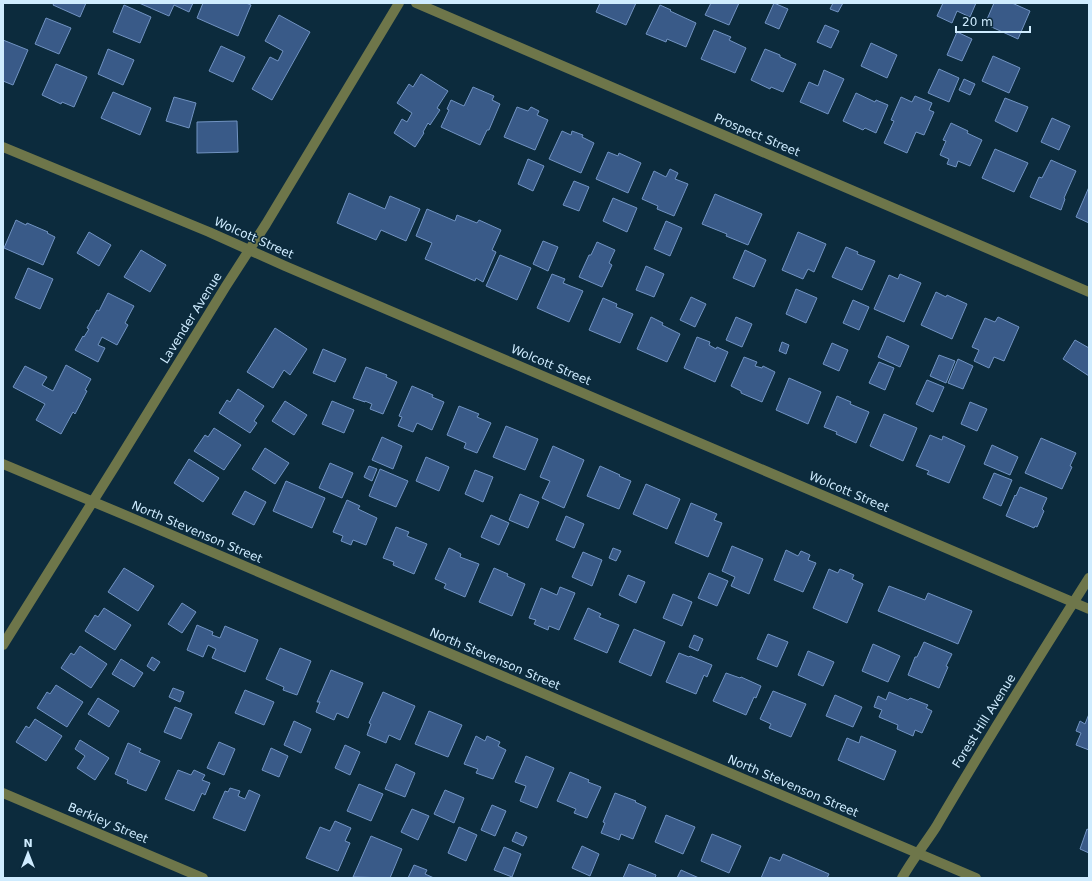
<svg xmlns="http://www.w3.org/2000/svg" width="1092" height="881" viewBox="0 0 1092 881" font-family="'DejaVu Sans',sans-serif">
	<style>
		.building { fill: #395a88; stroke: #7193c2 }
		.lines { fill: none; stroke-linecap: round; stroke-linejoin: round }
		.minor { stroke: #6e764a; stroke-width: 10 }
		.labels { text-anchor: middle; stroke-width: 3; stroke-linejoin: round; paint-order: stroke }
		.street-label { font-size: 12px; fill: #cfecff; stroke: #0c2b3d }
	</style>
	<rect width="100%" height="100%" fill="#0c2b3d"/>
	<path class="building" d="M54,3H86L80,17L53,5Z
		M139,3H193L189,12L174,5L169,16Z
		M203,3H246L251,5L238,36L197,18Z
		M600,3H636L626,25L596,12Z
		M711,3H739L729,25L705,15Z
		M774,3L788,9L779,29L765,23Z
		M833,3H843L838,12L830,9Z
		M943,3H976L970,17L957,11L952,23L937,16Z
		M994,3H1012L1030,11L1018,39L985,24Z
		M124,5L151,17L140,43L113,32Z
		M660,5L671,10L670,11L696,23L686,47L667,39L666,42L646,34Z
		M279,15L310,32L272,100L252,89L270,57L278,61L283,51L265,41Z
		M46,18L71,28L59,54L35,44Z
		M825,25L839,31L831,48L817,42Z
		M714,30L731,37L729,40L746,48L735,73L701,59Z
		M957,32L972,39L962,61L947,55Z
		M3,40L28,50L13,85L3,81Z
		M871,43L897,55L887,78L861,66Z
		M221,46L245,57L233,82L209,71Z
		M108,49L134,60L123,85L98,74Z
		M765,49L780,55V57L796,64L783,92L771,87L770,89L751,80Z
		M993,56L1020,68L1009,93L982,81Z
		M56,64L87,77L74,107L62,102L61,104L42,95Z
		M939,69L959,78L949,102L928,93Z
		M824,70L844,79L828,114L800,102L809,82L818,86Z
		M421,74L448,91L437,108L440,110L430,125L428,123L423,132L424,133L415,147L394,133L402,119L407,122L412,113L397,103L409,84L413,87Z
		M964,79L975,84L970,95L959,90Z
		M473,87L494,96L492,100L500,104L489,130H487L480,145L441,127L449,110L447,109L451,100L464,106Z
		M113,92L151,108L140,135L101,118Z
		M856,93L875,102L876,100L888,105L876,133L865,128L863,130L843,121Z
		M915,96L932,103L929,110L934,112L924,135L916,132L907,153L884,143L894,121L891,120L901,97L912,102Z
		M174,97L196,103L189,128L166,121Z
		M1005,98L1028,107L1017,132L995,121Z
		M517,107L528,111L531,107L539,111L537,115L548,120L535,150L504,137Z
		M1052,118L1070,126L1059,150L1041,142Z
		M237,121L238,152L197,153V122Z
		M951,123L968,131L967,133L982,140L970,166L958,161L956,167L947,164L949,159L940,155L946,141L943,140Z
		M562,131L571,135L572,131L583,135L582,137L594,143L581,173L549,159Z
		M995,149L1028,163L1014,192L982,178Z
		M608,152L618,156L619,153L641,163L628,193L596,179Z
		M528,159L544,166L533,191L518,184Z
		M1051,160L1076,171L1064,198L1065,199L1061,210L1030,197L1039,177L1042,178Z
		M670,169L678,173L675,179L688,184L674,216L657,209L658,206L642,199L654,171L666,177Z
		M574,181L589,187L579,211L563,205Z
		M1089,187V223L1076,217Z
		M349,193L385,209L390,196L420,209L406,241L381,230L376,240L337,223Z
		M715,194L762,214L748,245L726,236L727,234L702,224Z
		M613,198L637,208L627,232L603,221Z
		M427,209L455,221L457,215L477,223L479,220L501,230L492,250L496,252L483,282L476,278L475,281L425,259L432,243L416,236Z
		M16,220L26,225L27,223L48,232L47,233L55,237L43,265L4,248Z
		M666,221L682,228L670,256L654,249Z
		M89,232L111,245L99,266L77,253Z
		M798,232L826,244L814,272L808,269L803,279L782,270Z
		M543,241L558,247L548,271L533,264Z
		M597,242L615,250L609,263L612,265L602,287L579,277L589,255H591Z
		M846,247L858,252L857,254L875,261L862,290L832,277Z
		M141,250L166,265L150,292L124,277Z
		M745,250L766,260L754,287L733,278Z
		M500,255L531,268L517,300L486,286Z
		M646,266L664,274L654,297L636,290Z
		M28,268L53,279L40,309L15,298Z
		M552,274L565,279L563,283L583,291L569,322L537,308Z
		M900,274L921,283L904,322L874,309L889,275L898,279Z
		M796,289L817,298L806,323L786,314Z
		M936,292L946,297L947,295L967,304L952,339L921,325Z
		M108,293L134,306L125,323L128,325L117,345L102,337L98,345L105,348L98,362L75,350L83,336L84,337L89,329L87,328L97,310L99,311Z
		M691,297L706,304L695,327L680,320Z
		M603,298L617,304L616,307L633,314L620,343L589,330Z
		M853,300L869,307L859,330L843,323Z
		M651,317L663,323L662,325L680,334L667,362L637,349Z
		M736,317L752,324L742,347L726,340Z
		M998,317L1019,327L1004,361L994,357L989,368L974,361L979,350L972,347L985,318L995,322Z
		M275,328L307,349L290,375L284,370L273,388L247,372Z
		M887,336L909,346L900,367L878,357Z
		M697,337L710,342L709,345L716,349L717,347L728,352L715,382L684,368Z
		M1075,340L1089,348V376L1063,359Z
		M782,342L789,345L786,354L779,351Z
		M832,343L848,350L839,371L823,364Z
		M323,349L346,359L335,382L313,373Z
		M939,355L955,361L946,383L930,376Z
		M744,357L757,362L755,366L762,368L763,366L775,372L762,402L741,393V391L731,386Z
		M958,359L973,366L963,389L948,383Z
		M879,362L894,368L885,390L869,383Z
		M66,365L91,379L85,390L87,391L75,414L73,412L61,434L36,420L45,404L13,387L25,366L47,377L42,385L53,391Z
		M366,367L387,375L386,377L397,382L383,414L370,409L372,404L365,401V402L353,398Z
		M789,378L821,392L808,424L776,410Z
		M927,380L944,387L933,412L916,404Z
		M412,386L433,395L432,397L444,402L432,430L417,423L413,432L398,426L402,417L399,416Z
		M238,389L264,406L254,421L257,423L250,433L219,413L227,400L230,402Z
		M837,396L851,402L850,404L869,412L856,443L836,434L837,432L824,427Z
		M285,401L307,415L294,435L272,421Z
		M332,401L354,410L344,433L322,424Z
		M970,402L987,409L977,431L961,424Z
		M459,406L479,414L477,417L491,423L477,453L464,448L466,443L447,435Z
		M884,414L917,428L903,461L870,446Z
		M506,426L538,439L525,470L493,457Z
		M214,428L241,445L224,470L194,451L205,435L208,437Z
		M930,435L942,440L943,436L965,446L949,483L927,474L929,471L916,466Z
		M382,437L402,446L393,469L372,460Z
		M1041,438L1076,453L1070,466L1072,467L1062,489L1025,473Z
		M992,445L1018,457L1010,475L984,464Z
		M553,446L584,460L564,508L542,498L550,481L540,477Z
		M265,448L289,463L275,484L252,469Z
		M426,457L449,467L439,491L416,481Z
		M189,459L219,478L203,502L174,483Z
		M330,463L353,473L342,498L319,488Z
		M369,466L377,469L372,481L364,477Z
		M600,466L620,475L619,476L631,481L619,509L587,496Z
		M380,469L408,481L396,507L369,496Z
		M475,470L493,477L483,502L465,494Z
		M994,473L1012,480L1001,506L983,498Z
		M286,481L325,498L312,528L273,511Z
		M646,484L680,499L667,529L633,514Z
		M1020,487L1047,498L1042,509L1044,511L1037,527L1035,526L1034,528L1006,516L1015,495L1016,496Z
		M245,491L266,502L254,525L232,514Z
		M520,494L539,502L528,528L509,520Z
		M347,500L360,506L358,509L377,518L366,545L353,540L351,545L341,541L343,536L333,532Z
		M691,503L717,514L714,520L722,523L708,557L675,543Z
		M491,515L509,523L499,545L481,537Z
		M566,516L584,524L574,548L556,540Z
		M396,527L409,532L407,536L427,544L414,574L393,565L394,562L383,558Z
		M732,546L763,559L749,594L731,586L735,577L722,571Z
		M449,548L461,554L460,557L479,564L465,597L444,588L446,584L435,579Z
		M613,548L621,551L616,561L609,558Z
		M786,550L798,556L801,551L810,555L808,560L816,563L803,592L774,580Z
		M583,552L602,560L592,586L572,577Z
		M124,568L154,586L138,611L108,592Z
		M494,568L508,574L507,576L525,584L512,616L479,602Z
		M829,569L838,573L840,569L854,575L852,579L863,584L847,623L813,608Z
		M709,573L728,581L717,606L698,598Z
		M628,575L645,582L636,603L619,595Z
		M889,586L925,600L928,593L972,611L958,644L878,611Z
		M560,587L575,593L559,630L549,626L548,630L534,624L536,620L529,618L541,588L557,595Z
		M673,594L692,602L682,626L663,618Z
		M182,603L196,612L182,633L168,624Z
		M104,608L131,625L115,650L85,631L95,615L98,617Z
		M588,608L601,614L599,617L619,625L607,653L574,639Z
		M197,625L213,632L212,635L220,638L225,626L258,640L245,672L212,658L216,649L208,645L203,657L187,650Z
		M634,629L665,642L651,676L619,662Z
		M768,634L788,642L777,667L757,659Z
		M694,635L703,639L698,651L689,647Z
		M924,642L952,654L946,666L948,667L939,688L908,675L915,657H917Z
		M873,644L900,656L888,682L862,671Z
		M80,646L107,664L91,688L61,668L71,653L74,655Z
		M280,648L311,661L297,695L283,690L284,687L266,679Z
		M808,651L834,662L823,686L798,675Z
		M679,653L689,657L690,656L712,665L707,677L704,675L696,694L666,682Z
		M152,657L160,662L154,671L147,666Z
		M121,659L143,673L134,687L112,674Z
		M331,670L363,683L348,718L337,713L334,720L316,712L320,702H317Z
		M726,673L740,678L741,677L761,686L756,698L754,697L746,715L713,701Z
		M56,685L83,702L67,727L37,708L47,692L50,694Z
		M173,688L184,692L180,702L169,697Z
		M245,690L274,702L264,725L235,713Z
		M773,691L806,704L791,737L769,728L771,724L760,719Z
		M383,692L415,706L400,740L389,735L386,743L367,735L371,724L369,723Z
		M889,692L908,700L910,698L928,705L926,708L932,711L922,733L915,730L913,736L897,729L898,725L879,717L882,710L874,707L878,696L886,700Z
		M835,695L862,707L853,727L826,716Z
		M98,698L119,711L109,727L88,714Z
		M175,707L192,714L181,739L164,732Z
		M429,711L462,725L448,757L415,744Z
		M1089,714V750L1076,745L1081,733L1076,731L1080,721L1085,724Z
		M35,719L62,736L46,761L16,742L26,726L29,728Z
		M294,721L311,729L301,753L284,745Z
		M476,736L485,741L487,736L500,742L498,746L506,750L493,779L476,773L478,769L464,764Z
		M861,736L896,751L884,780L838,760L847,738L859,743Z
		M80,740L109,758L95,780L77,768L85,756L75,749Z
		M219,742L235,749L224,775L207,768Z
		M128,743L141,749L139,752L160,761L146,791L127,783L128,780L115,774Z
		M345,745L360,752L350,775L335,768Z
		M271,748L288,756L279,777L262,770Z
		M526,756L554,768L537,808L520,801L526,786L515,782Z
		M396,764L415,773L405,797L385,789Z
		M178,770L191,775L194,770L205,775L202,780L210,783L205,795L202,793L194,811L165,799Z
		M570,772L589,780L588,782L601,787L587,818L574,813L576,809L557,801Z
		M359,784L383,794L371,821L347,811Z
		M230,788L240,791L238,796L245,799L249,790L260,795L245,831L213,818L225,791L228,792Z
		M445,790L464,798L454,823L434,814Z
		M615,793L636,801L635,802L646,807L633,839L621,834L619,840L601,833L605,823L603,822Z
		M492,805L506,811L495,836L481,830Z
		M412,809L429,816L418,840L401,832Z
		M666,815L695,827L683,854L655,842Z
		M335,821L351,828L345,841L350,843L338,871L306,858L320,827L330,831Z
		M459,827L477,835L466,861L448,853Z
		M1087,829L1089,830V853L1080,849Z
		M516,832L527,837L523,846L512,841Z
		M712,834L741,846L729,873L701,861Z
		M371,836L402,849L390,878L353,877Z
		M582,846L599,854L590,876L572,868Z
		M504,847L521,854L512,877L494,870Z
		M783,854L829,874L827,878H761L770,857L780,861Z
		M629,864L656,875L655,878H623Z
		M414,865L427,870L425,874L434,878H408Z
		M681,870L699,878H677Z"/>
	<g class="lines">
		<path class="minor" d="M416,3L1089,292
			M3,147L209,232L285,266L1089,609
			M3,464L139,521L976,878
			M3,645L115,466L226,286L266,224L399,3
			M3,793L203,878
			M902,878C912,860 925,844 936,827C985,743 1037,660 1089,578"/>
	</g>
	<g class="labels">
		<g class="street-label">
			<text transform="translate(757 135) rotate(23)" y="4">Prospect Street</text>
			<text transform="translate(254 238) rotate(24)" y="4">Wolcott Street</text>
			<text transform="translate(191 318) rotate(-58)" y="4">Lavender Avenue</text>
			<text transform="translate(551 365) rotate(23)" y="4">Wolcott Street</text>
			<text transform="translate(849 492) rotate(23)" y="4">Wolcott Street</text>
			<text transform="translate(197 532) rotate(23)" y="4">North Stevenson Street</text>
			<text transform="translate(495 659) rotate(23)" y="4">North Stevenson Street</text>
			<text transform="translate(984 721) rotate(-58)" y="4">Forest Hill Avenue</text>
			<text transform="translate(793 786) rotate(23)" y="4">North Stevenson Street</text>
			<text transform="translate(108 823) rotate(23)" y="4">Berkley Street</text>
		</g>
	</g>
	<rect width="1092" height="881" fill="none" stroke="#cfecff" stroke-width="8"/>
	<g transform="translate(28 853)" stroke="#0c2b3d" stroke-width="3" paint-order="stroke">
	<path d="M0-3L7 15L0 10L-7 15Z" fill="#cfecff"/>
	<text y="-6" font-size="11" font-weight="bold" text-anchor="middle" fill="#cfecff">N</text>
	</g>
	<path d="M956 26v6h74v-6" fill="none" stroke="#cfecff" stroke-width="2"/>
	<text x="962" y="26" font-size="12" fill="#cfecff" stroke="#0c2b3d" stroke-width="3" paint-order="stroke">20 m</text>
</svg>
